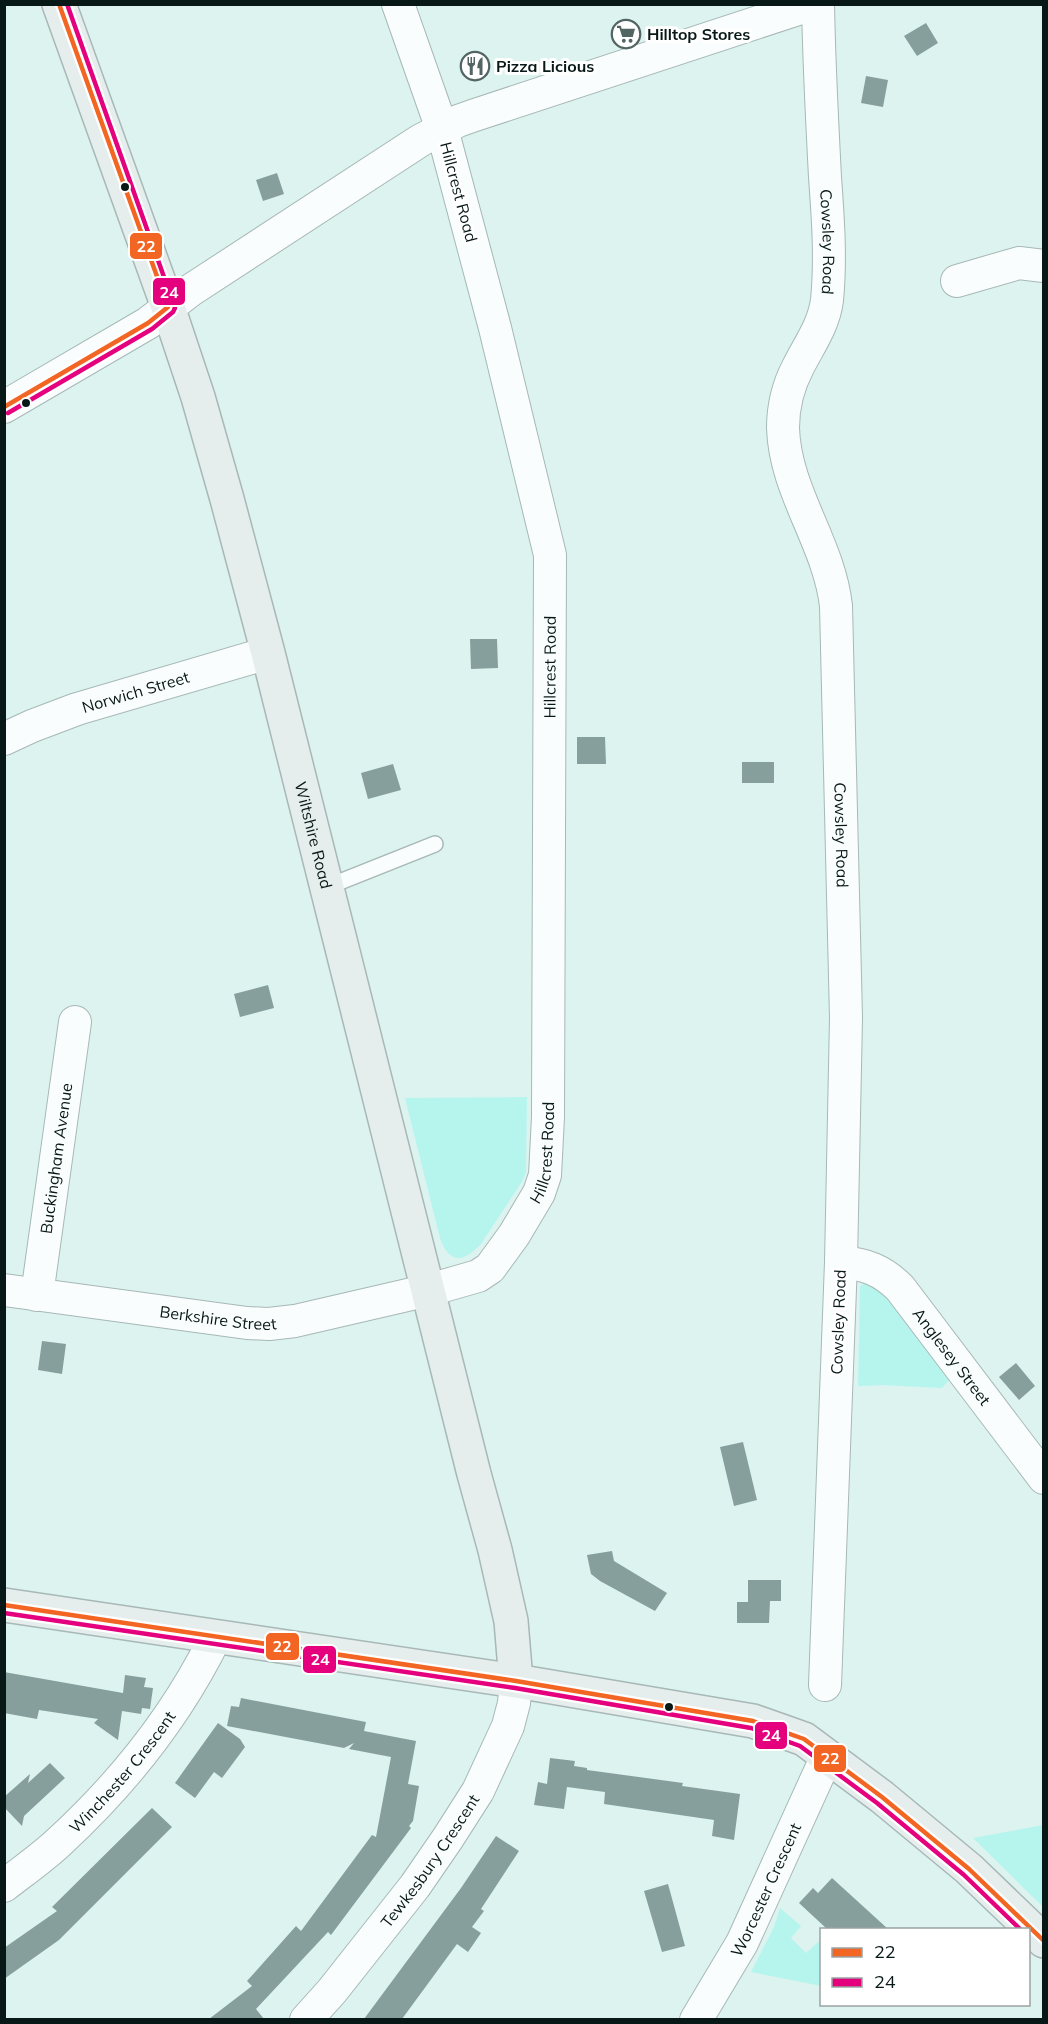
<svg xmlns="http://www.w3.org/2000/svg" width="1048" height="2024" viewBox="0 0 1048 2024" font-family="Mulish,sans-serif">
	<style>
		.green { fill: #b6f5ee }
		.building { fill: #869f9d }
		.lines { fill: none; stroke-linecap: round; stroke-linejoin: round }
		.lane-casing { stroke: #a7b8b6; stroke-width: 18 }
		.street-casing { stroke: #a7b8b6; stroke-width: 34 }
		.secondary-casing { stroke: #a7b8b6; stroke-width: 36 }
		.lane { stroke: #fafdfd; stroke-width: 15 }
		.street { stroke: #fafdfd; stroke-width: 32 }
		.secondary { stroke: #e6eeed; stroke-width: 33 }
		.bus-1-casing { stroke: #fff; stroke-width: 9 }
		.bus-2-casing { stroke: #fff; stroke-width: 9 }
		.bus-1 { stroke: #f26522; stroke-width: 4.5 }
		.bus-2 { stroke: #e5007d; stroke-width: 4.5 }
		.bus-dot { fill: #081817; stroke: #fff; stroke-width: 2 }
		.labels { text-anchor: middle; stroke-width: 6; stroke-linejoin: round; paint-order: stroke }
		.poi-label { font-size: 16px; font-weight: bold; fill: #081817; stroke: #fff; text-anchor: start }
		.street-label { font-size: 16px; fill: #081817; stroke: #fff }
		.line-badge { stroke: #fff; stroke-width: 2 }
		.badge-label { font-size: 16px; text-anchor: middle; font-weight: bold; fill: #fff }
	</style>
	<rect width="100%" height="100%" fill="#dcf3f0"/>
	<path class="green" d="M527,1097L526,1172L523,1180L481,1244C463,1263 449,1264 440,1238L405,1098Z
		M865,1283L877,1285L951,1378L942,1388L883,1385L858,1386L860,1286Z
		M1043,1825H1044L1043,1907L973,1838Z
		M780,1908L801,1926L791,1938L806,1953L818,1942L821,1945V1986L751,1972L774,1927Z"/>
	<path class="building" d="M926,23L938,43L917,56L904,36Z
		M866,76L888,80L883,107L861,103Z
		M277,173L284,194L263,201L256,180Z
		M470,639H497L498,668L471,669Z
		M577,737H605L606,764H577Z
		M742,762H774V783H742Z
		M393,764L401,790L368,799L361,773Z
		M268,985L274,1008L240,1017L234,994Z
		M42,1341L66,1344L62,1374L38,1370Z
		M1016,1363L1035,1386L1019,1400L999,1377Z
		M743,1442L757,1500L734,1506L720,1447Z
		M612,1551L614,1561L667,1593L655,1611L600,1581L591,1574L587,1555Z
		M748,1580H781V1601H770L769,1623H737V1602H748Z
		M4,1672L123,1693L125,1675L146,1678L144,1687L153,1688L150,1709L142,1708L141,1714L122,1711L118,1740L94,1723L98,1719L39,1710L37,1719L4,1713Z
		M241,1698L366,1722L364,1731L416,1741L408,1784L419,1786L413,1821L409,1826L411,1828L331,1935L328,1932L256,2009L264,2019H209L252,1986L247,1981L296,1926L301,1931L372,1835L376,1837L391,1757L349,1749L354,1743L344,1748L227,1726L231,1706L239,1707Z
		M218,1723L240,1739L245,1747L222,1778L214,1772L195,1798L175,1783Z
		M550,1758L575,1761L574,1766L587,1768V1770L683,1783L682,1786L740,1794L734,1840L712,1836L714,1820L604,1804L605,1792L567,1787L564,1809L534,1805L538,1782L547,1784Z
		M50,1763L65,1778L24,1816L22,1826L4,1807V1797L30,1774L28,1783Z
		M152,1808L172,1827L59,1940L4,1979V1948L57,1911L52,1907Z
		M496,1836L519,1851L481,1909L484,1911L472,1927L481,1933L468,1952L457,1944L402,2019H364L461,1888Z
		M832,1878L888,1929H827L799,1903L813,1888L818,1893Z
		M668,1884L685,1946L662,1952L644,1891Z"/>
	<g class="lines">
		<g class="lane-casing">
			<path id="lane" d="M327,887L435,844"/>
		</g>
		<g class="street-casing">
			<g id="street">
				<path id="s1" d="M818,4C819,62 822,120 825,177C828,218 831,259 827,300C824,325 809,345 798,367C788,386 783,407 783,428C785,492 829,543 836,606L846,1018L841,1262L825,1685"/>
				<path d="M957,281L1019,263L1044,266"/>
				<path d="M4,407L148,323L191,290L421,140L458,121L475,115L813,4"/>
				<path id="s2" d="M4,739L32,726L77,709L268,653"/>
				<path id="s3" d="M841,1262C865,1264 882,1270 900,1288L1044,1478"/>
				<path id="s4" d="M4,1290L247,1323L269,1324L295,1321L429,1290L478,1276L490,1268L514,1235L539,1193L545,1175L548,1117L550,555L495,328L442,129L398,4"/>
				<path id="s5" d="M37,1295L75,1022"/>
				<path id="s6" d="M4,1886C23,1871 42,1858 59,1842C122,1784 177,1715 215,1638"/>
				<path id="s7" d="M306,2020L332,1991L415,1886L448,1838L478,1791L508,1726L514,1703L516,1681"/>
				<path id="s8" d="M696,2020L742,1943L827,1756"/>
			</g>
		</g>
		<g class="secondary-casing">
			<g id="secondary">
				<path id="s9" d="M59,4L168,307L198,397L227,499L268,653L474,1474L495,1550L511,1621L516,1681"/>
				<path d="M4,1605L516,1681L753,1721L804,1739L882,1797L969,1869L1044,1941"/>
			</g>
		</g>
		<use href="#lane" class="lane"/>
		<use href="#street" class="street"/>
		<use href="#secondary" class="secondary"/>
		<g class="bus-1-casing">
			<path id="bus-1" d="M4,407L148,323L168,307L59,4
				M4,1605L516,1681L753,1721L804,1739L882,1797L969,1869L1044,1941"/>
		</g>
		<g class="bus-2-casing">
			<path id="bus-2" d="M8,413L152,329L173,312L175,308L67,4
				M4,1613L515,1688L751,1728L800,1746L877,1803L964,1875L1021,1930"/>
		</g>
		<use href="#bus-1" class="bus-1"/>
		<use href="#bus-2" class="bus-2"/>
	</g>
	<defs>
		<g id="supermarket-ring" transform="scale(1.5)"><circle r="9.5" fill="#fff" stroke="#526563" stroke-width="1.5"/><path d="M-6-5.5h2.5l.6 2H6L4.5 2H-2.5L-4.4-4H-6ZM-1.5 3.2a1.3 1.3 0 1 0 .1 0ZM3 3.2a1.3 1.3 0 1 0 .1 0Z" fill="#526563"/></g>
		<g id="restaurant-ring" transform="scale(1.5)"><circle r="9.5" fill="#fff" stroke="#526563" stroke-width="1.5"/><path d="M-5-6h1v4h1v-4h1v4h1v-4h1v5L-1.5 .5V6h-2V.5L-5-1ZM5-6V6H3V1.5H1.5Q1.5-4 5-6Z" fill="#526563"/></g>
	</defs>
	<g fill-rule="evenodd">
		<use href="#supermarket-ring" x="626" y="34"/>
		<use href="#restaurant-ring" x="475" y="66"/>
	</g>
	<g class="bus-dot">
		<circle cx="125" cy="187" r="5"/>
		<circle cx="26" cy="403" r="5"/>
		<circle cx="669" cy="1707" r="5"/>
	</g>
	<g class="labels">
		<g class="poi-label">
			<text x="647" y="40">Hilltop Stores</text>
			<text x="496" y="72">Pizza Licious</text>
		</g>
		<g class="street-label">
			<text transform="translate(459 192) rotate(75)" y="6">Hillcrest Road</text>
			<text dy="6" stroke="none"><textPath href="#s1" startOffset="238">Cowsley Road</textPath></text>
			<text dy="6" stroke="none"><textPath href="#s4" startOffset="1113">Hillcrest Road</textPath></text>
			<text dy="6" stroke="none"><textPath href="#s2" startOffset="140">Norwich Street</textPath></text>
			<text dy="6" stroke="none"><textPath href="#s9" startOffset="870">Wiltshire Road</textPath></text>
			<text dy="6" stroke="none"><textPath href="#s1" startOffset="849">Cowsley Road</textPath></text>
			<text dy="6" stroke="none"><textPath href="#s4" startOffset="627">Hillcrest Road</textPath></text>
			<text dy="6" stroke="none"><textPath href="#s5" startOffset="138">Buckingham Avenue</textPath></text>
			<text dy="6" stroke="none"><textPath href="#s4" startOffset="216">Berkshire Street</textPath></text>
			<text transform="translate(838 1322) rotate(-88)" y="6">Cowsley Road</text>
			<text dy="6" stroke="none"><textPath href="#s3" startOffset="152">Anglesey Street</textPath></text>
			<text dy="6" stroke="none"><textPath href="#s6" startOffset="165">Winchester Crescent</textPath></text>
			<text dy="6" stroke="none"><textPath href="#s7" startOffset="202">Tewkesbury Crescent</textPath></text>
			<text dy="6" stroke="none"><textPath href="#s8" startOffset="148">Worcester Crescent</textPath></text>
		</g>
	</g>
	<g class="line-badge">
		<rect x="129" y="232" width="34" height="28" rx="6" fill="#f26522"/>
		<rect x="152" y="277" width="34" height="29" rx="6" fill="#e5007d"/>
		<rect x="265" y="1632" width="35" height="29" rx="6" fill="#f26522"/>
		<rect x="302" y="1645" width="35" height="29" rx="6" fill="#e5007d"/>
		<rect x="754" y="1721" width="34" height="29" rx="6" fill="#e5007d"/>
		<rect x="813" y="1744" width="34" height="29" rx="6" fill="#f26522"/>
	</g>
	<g class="badge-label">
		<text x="146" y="252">22</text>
		<text x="169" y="298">24</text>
		<text x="282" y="1652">22</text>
		<text x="320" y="1665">24</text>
		<text x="771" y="1741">24</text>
		<text x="830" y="1764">22</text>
	</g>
	<rect width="1048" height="2024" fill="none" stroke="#081817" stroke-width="12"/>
	<rect x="820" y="1928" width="210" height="78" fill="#ffffff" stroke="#9ca3a2" stroke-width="1.5"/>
	<rect x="832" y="1948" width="30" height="9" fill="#f26522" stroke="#9ca3a2" stroke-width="1.5"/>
	<text x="874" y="1958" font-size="18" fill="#081817">22</text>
	<rect x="832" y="1978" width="30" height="9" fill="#e5007d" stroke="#9ca3a2" stroke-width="1.5"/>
	<text x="874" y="1988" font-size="18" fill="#081817">24</text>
</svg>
